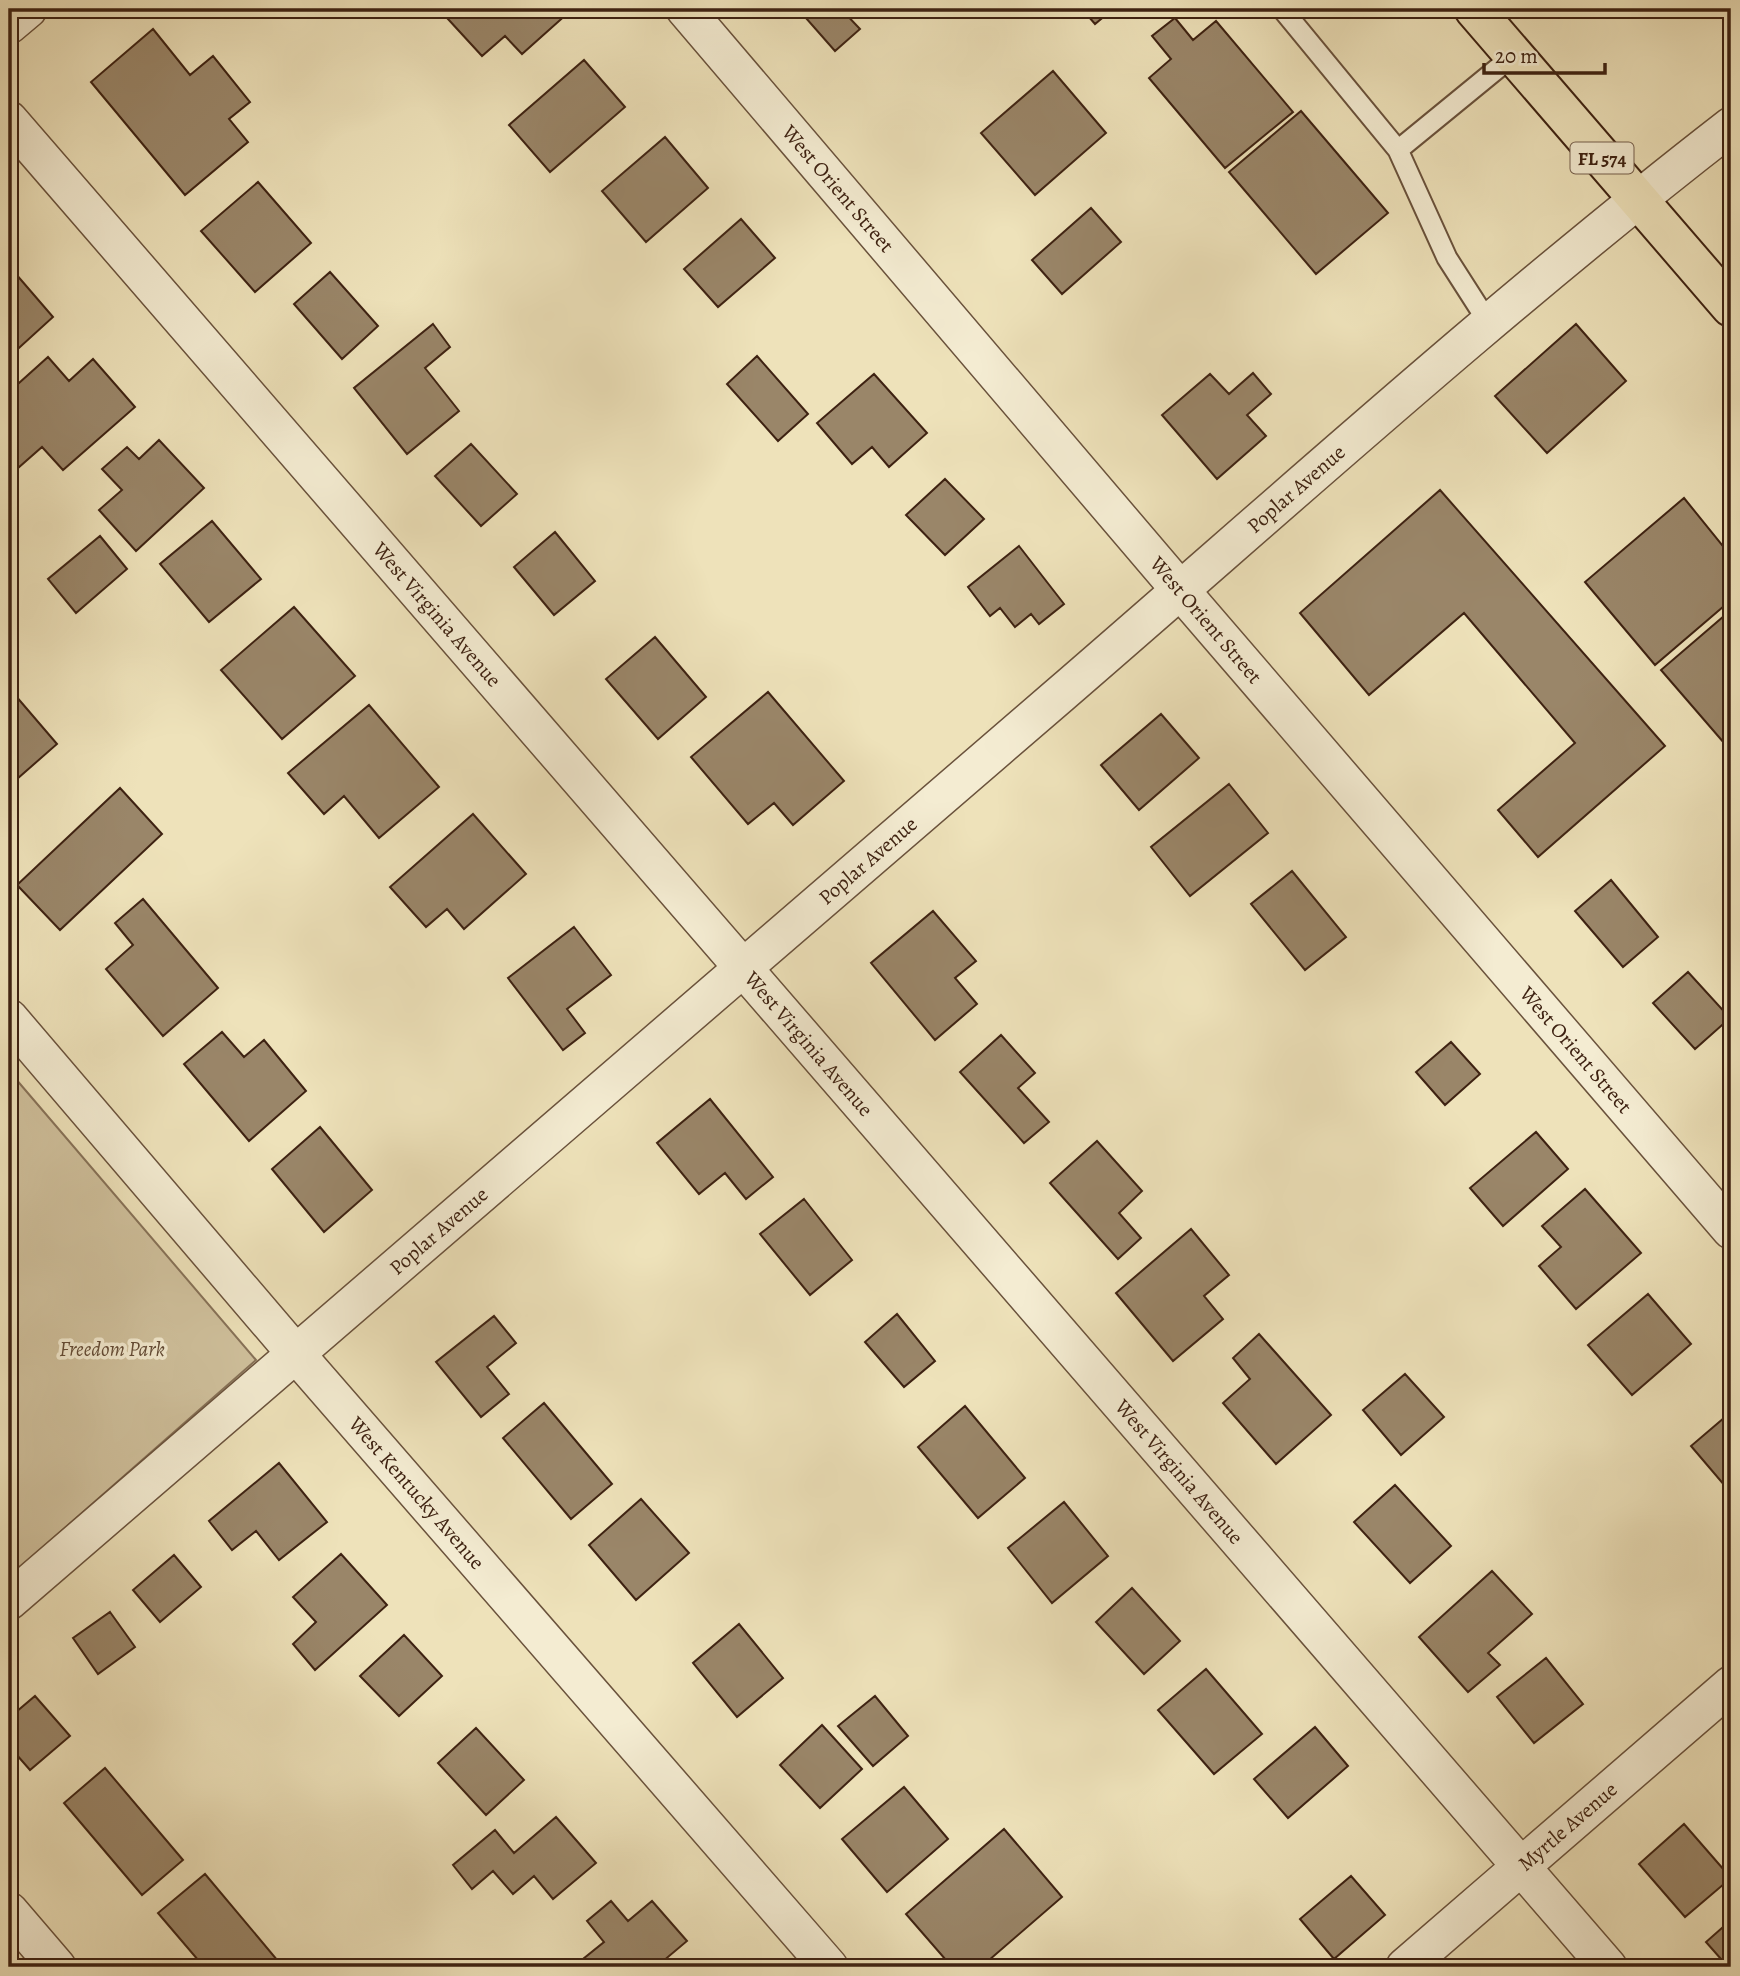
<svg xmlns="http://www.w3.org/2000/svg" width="1740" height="1976" viewBox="0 0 1740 1976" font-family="Alegreya,serif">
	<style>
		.green { fill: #d0c19d; stroke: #877258; stroke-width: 2 }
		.building { fill: #9a8669; stroke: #3e2212; stroke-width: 2 }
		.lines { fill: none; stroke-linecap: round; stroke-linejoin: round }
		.lane-casing { stroke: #6a523c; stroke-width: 23 }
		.street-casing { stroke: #6a523c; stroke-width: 40 }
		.primary-casing { stroke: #3e2212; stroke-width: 42 }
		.lane { stroke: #f4ecd2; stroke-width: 19 }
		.street { stroke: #f4ecd2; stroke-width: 37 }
		.primary { stroke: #eee2ba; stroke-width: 38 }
		.labels { text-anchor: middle; stroke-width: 7; stroke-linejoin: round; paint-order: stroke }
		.shield { fill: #f4ecd2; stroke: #755f4c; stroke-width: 2 }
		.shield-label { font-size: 19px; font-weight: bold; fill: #3e2212 }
		.street-label { font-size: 21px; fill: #3e2212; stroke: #f4ecd2 }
		.park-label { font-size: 21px; font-style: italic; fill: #624a35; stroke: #f4ecd2 }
	</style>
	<rect width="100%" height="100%" fill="#eee2ba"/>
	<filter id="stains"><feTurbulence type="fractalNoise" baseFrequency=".00286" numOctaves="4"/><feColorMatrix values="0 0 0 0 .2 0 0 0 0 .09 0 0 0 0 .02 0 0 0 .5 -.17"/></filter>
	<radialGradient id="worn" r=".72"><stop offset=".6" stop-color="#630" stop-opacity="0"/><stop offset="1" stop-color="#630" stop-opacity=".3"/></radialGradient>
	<path class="green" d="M9,1071L256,1360L9,1577Z"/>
	<path class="building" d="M460,9H564L568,13L522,54L505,36L482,56L448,19Z
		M798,9H841L860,29L835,51Z
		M1082,9H1113L1095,24Z
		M1175,18L1193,40L1216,21L1293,112L1225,168L1149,78L1171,59L1152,36Z
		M153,29L190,75L213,56L250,102L229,119L248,142L185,195L91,82Z
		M584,60L625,107L550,172L509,125Z
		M1053,71L1106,133L1035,195L981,133Z
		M1301,111L1388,213L1316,274L1229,172Z
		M665,137L708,188L646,242L602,191Z
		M258,182L311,243L255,292L201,231Z
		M1091,208L1121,242L1062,294L1032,260Z
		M741,219L775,258L718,307L684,269Z
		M9,266L53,317L9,357Z
		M330,272L378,326L342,359L294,304Z
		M433,324L450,347L425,368L459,411L407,454L354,388Z
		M1576,324L1626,381L1547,453L1495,396Z
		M757,356L808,414L778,441L727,384Z
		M48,357L69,381L93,359L135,407L63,470L42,447L18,468L9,457V392Z
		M1253,373L1271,394L1247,415L1266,436L1217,479L1162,415L1210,374L1229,394Z
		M874,374L927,433L889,467L872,447L852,464L817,423Z
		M159,440L204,488L136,551L99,510L122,490L102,469L127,447L139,459Z
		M471,444L517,494L481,526L435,476Z
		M945,479L984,519L945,555L906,515Z
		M1440,490L1665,746L1538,857L1498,810L1575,743L1464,613L1369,695L1300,613Z
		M1684,498L1731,556V600L1655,665L1585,582Z
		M212,521L261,579L209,622L160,564Z
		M555,532L595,581L554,615L514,567Z
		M100,536L127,569L76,613L48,579Z
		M1019,546L1064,604L1039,624L1031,614L1015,627L1000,608L990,616L968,587Z
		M294,607L355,676L282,739L221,670Z
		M1731,610V751L1661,670Z
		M655,637L706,697L658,739L606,679Z
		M9,688L57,744L9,786Z
		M768,692L844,781L793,825L774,803L748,824L691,757Z
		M369,705L439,787L379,838L344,796L324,814L288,773Z
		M1161,714L1199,758L1139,810L1101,765Z
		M1229,784L1268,833L1190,896L1151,847Z
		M120,788L162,834L60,930L17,885Z
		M473,814L526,874L464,929L447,909L426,927L390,887Z
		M1292,871L1346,937L1305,970L1251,904Z
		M1611,880L1658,937L1623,967L1575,911Z
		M143,899L218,988L163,1036L106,969L133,945L115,923Z
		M933,911L976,961L955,978L977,1004L935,1040L871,963Z
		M574,927L611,975L567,1009L585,1033L563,1050L508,978Z
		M1688,972L1730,1018L1695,1049L1653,1003Z
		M222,1032L244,1057L264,1040L306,1091L249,1141L184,1064Z
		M1001,1035L1035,1073L1018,1088L1049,1122L1024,1143L960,1072Z
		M1451,1042L1480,1074L1445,1105L1416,1072Z
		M710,1099L773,1177L746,1199L725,1173L699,1194L657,1143Z
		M320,1127L372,1190L324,1232L272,1169Z
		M1536,1132L1568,1169L1503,1226L1470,1188Z
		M1097,1141L1142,1191L1119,1213L1141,1238L1118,1259L1050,1183Z
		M1585,1189L1641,1253L1576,1309L1539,1266L1561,1247L1542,1226Z
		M804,1199L852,1260L810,1295L760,1234Z
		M1191,1229L1229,1275L1204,1296L1223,1319L1173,1361L1116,1293Z
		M1648,1294L1691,1344L1632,1395L1588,1345Z
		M897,1314L935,1361L904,1387L865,1342Z
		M494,1316L516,1343L487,1367L509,1394L481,1417L436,1362Z
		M1259,1334L1331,1415L1276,1464L1223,1403L1250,1379L1233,1358Z
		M1405,1374L1444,1417L1401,1455L1363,1410Z
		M544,1403L612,1484L571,1519L503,1438Z
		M965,1406L1025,1478L978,1518L918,1447Z
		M1731,1412V1493L1691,1446Z
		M279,1463L327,1522L279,1560L256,1531L232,1550L209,1521Z
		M1395,1485L1451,1546L1410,1583L1354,1522Z
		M641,1499L689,1553L636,1600L589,1545Z
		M1064,1502L1108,1556L1052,1603L1008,1548Z
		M341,1554L387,1605L315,1670L293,1644L316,1622L293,1597Z
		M174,1555L201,1587L160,1622L133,1590Z
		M1492,1571L1532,1614L1488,1653L1500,1665L1468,1692L1419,1637Z
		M1132,1588L1180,1641L1144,1674L1096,1622Z
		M110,1612L135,1647L98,1674L73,1638Z
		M739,1624L783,1678L737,1717L693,1663Z
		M404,1635L442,1676L399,1716L360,1676Z
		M1546,1658L1583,1704L1534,1743L1497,1697Z
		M1206,1669L1262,1734L1214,1774L1158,1710Z
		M35,1696L70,1736L30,1770L9,1746V1718Z
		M875,1696L908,1736L873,1766L838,1726Z
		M822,1725L862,1769L820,1808L780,1765Z
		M1315,1727L1348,1766L1288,1818L1254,1779Z
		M476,1728L524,1780L486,1815L438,1763Z
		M105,1768L183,1860L142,1895L64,1803Z
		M904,1787L948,1839L887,1892L842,1839Z
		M556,1817L596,1863L553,1899L534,1876L513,1894L493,1871L472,1889L453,1865L495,1830L514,1853Z
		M1684,1824L1731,1878L1685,1917L1639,1864Z
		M1004,1829L1062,1897L981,1967H952L906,1914Z
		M205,1874L283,1967H204L158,1913Z
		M1351,1876L1385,1915L1334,1959L1300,1919Z
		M611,1901L628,1921L652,1901L687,1941L656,1967H573L604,1942L587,1921Z
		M1731,1920V1967H1728L1706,1942Z"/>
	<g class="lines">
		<g class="lane-casing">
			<path id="lane" d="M1282,9L1398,150L1514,55
				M1730,9L1731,11
				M1398,150L1447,258L1488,322"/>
		</g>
		<g class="street-casing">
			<g id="street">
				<path id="s1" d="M685,9L1181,591L1731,1230"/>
				<path d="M9,25L28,9"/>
				<path id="s2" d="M9,120L1608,1967"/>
				<path id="s3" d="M9,1018L296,1354L829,1967"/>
				<path id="s4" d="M9,1601C360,1299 711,996 1062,693C1283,502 1500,305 1731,126"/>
				<path d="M9,1911L57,1967"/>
				<path id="s5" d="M1405,1967L1731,1685"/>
			</g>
		</g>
		<g class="primary-casing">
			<path id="primary" d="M1474,9L1731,307"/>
		</g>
		<use href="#lane" class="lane"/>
		<use href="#street" class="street"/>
		<use href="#primary" class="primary"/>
	</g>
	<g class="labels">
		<rect class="shield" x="1570.5" y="142.5" width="63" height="31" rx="5"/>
		<g class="shield-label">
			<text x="1602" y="165">FL 574</text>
		</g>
		<g class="street-label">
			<text dy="7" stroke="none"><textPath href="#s1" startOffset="236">West Orient Street</textPath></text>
			<text dy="7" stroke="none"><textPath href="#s4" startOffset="1701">Poplar Avenue</textPath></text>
			<text dy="7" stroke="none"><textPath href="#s2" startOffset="654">West Virginia Avenue</textPath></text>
			<text dy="7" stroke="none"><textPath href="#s1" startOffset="803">West Orient Street</textPath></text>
			<text dy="7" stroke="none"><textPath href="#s4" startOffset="1134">Poplar Avenue</textPath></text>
			<text dy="7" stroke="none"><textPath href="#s2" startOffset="1222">West Virginia Avenue</textPath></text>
			<text dy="7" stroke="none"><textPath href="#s1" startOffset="1370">West Orient Street</textPath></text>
			<text dy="7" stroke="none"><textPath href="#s4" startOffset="567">Poplar Avenue</textPath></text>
			<text dy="7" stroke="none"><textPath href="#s2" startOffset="1788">West Virginia Avenue</textPath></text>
			<text dy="7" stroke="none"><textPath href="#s3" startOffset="626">West Kentucky Avenue</textPath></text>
			<text dy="7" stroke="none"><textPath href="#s5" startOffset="215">Myrtle Avenue</textPath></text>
		</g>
		<g class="park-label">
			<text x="112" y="1356">Freedom Park</text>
		</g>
	</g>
	<rect width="1740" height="1976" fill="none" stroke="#eee2ba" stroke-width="35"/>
	<rect x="10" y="10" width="1719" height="1955" fill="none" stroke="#3e2212" stroke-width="3.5"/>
	<rect x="18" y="18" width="1705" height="1941" fill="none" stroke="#3e2212" stroke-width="2"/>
	<path d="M1484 63v10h121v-10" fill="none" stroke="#3e2212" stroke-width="3.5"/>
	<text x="1495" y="63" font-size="21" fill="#3e2212" stroke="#f4ecd2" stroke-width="5" paint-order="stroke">20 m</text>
	<rect width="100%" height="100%" filter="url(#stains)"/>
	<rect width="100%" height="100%" fill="url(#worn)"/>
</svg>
